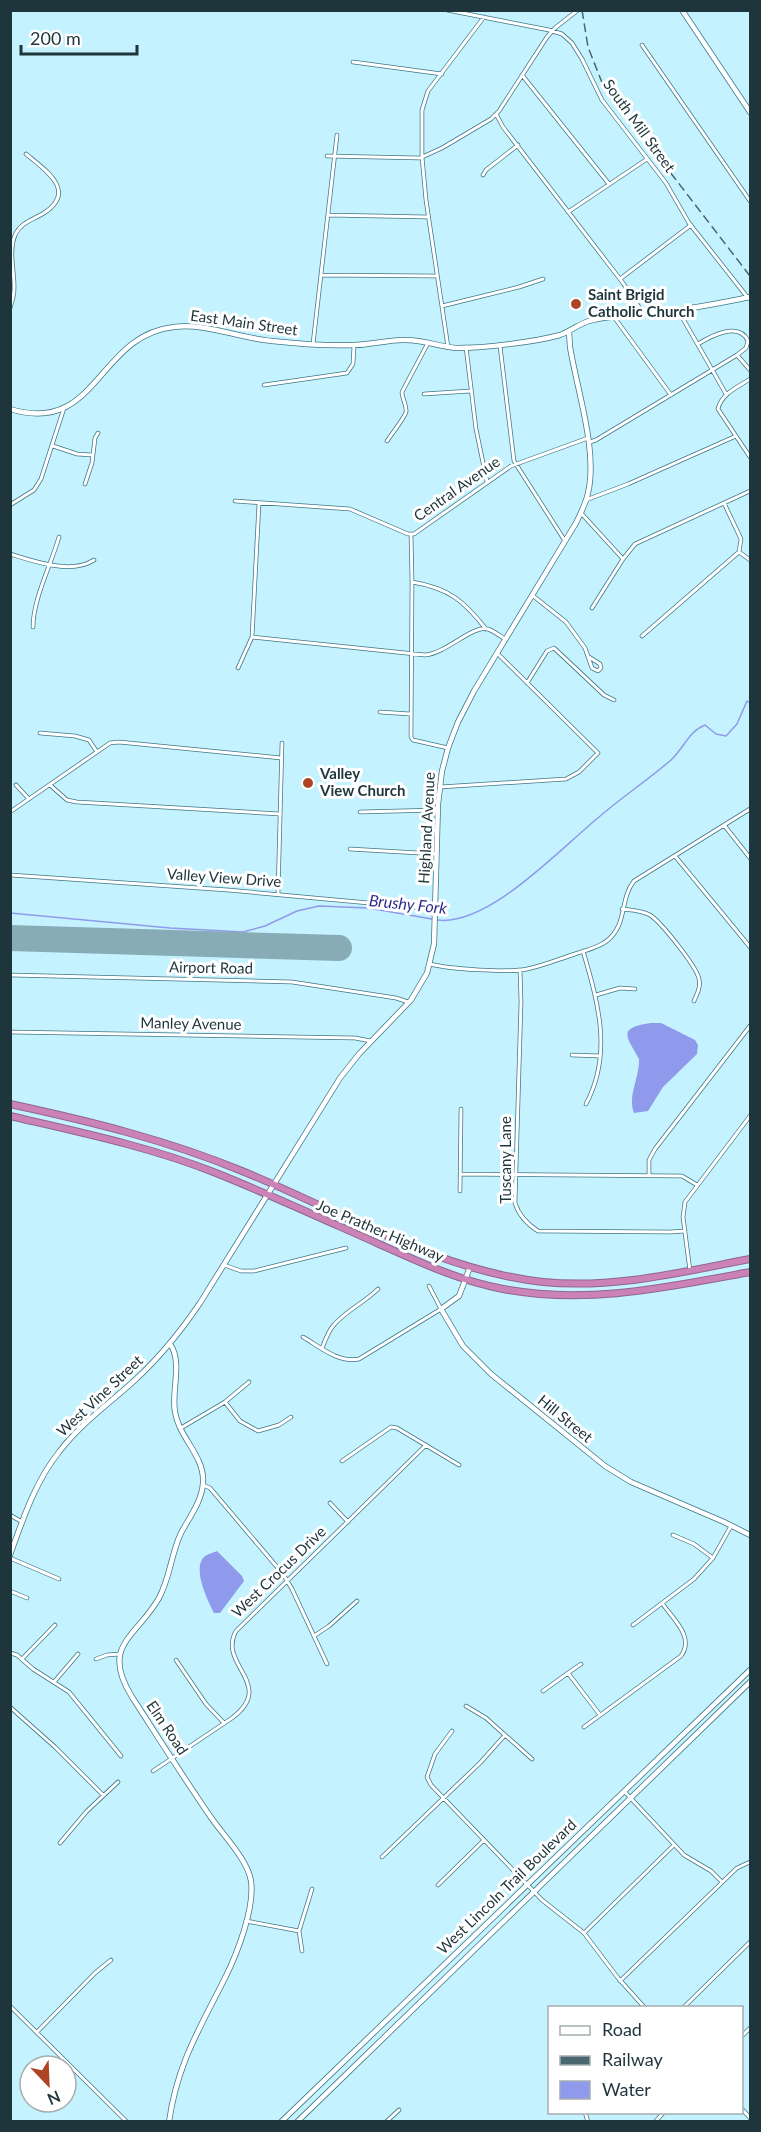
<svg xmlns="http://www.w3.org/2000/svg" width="761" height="2132" viewBox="0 0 761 2132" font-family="Lato,sans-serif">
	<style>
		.water { fill: #8f9aec }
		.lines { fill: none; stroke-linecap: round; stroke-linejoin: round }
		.stream { stroke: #8f9aec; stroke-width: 1.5 }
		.runway { stroke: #88acb6; stroke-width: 26 }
		.street-casing { stroke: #3f7685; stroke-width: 4.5 }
		.secondary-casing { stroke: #3f7685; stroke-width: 6 }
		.highway-casing { stroke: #8e678c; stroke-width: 8 }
		.street { stroke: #fff; stroke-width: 3 }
		.secondary { stroke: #fff; stroke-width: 4.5 }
		.highway { stroke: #cb82b7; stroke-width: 6 }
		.rail { stroke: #4a666e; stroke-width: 1.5; stroke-dasharray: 9 4.5; stroke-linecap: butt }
		.poi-dot { fill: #ad4525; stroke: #fff; stroke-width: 2 }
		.labels { text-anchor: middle; stroke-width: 6; stroke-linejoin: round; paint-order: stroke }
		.street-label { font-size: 15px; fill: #1e353b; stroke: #fff }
		.poi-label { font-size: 15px; font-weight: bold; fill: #1e353b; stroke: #fff; text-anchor: start }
		.water-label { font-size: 16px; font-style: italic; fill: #2f2d8b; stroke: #fff }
	</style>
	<rect width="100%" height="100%" fill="#c5f2ff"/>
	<path class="water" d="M651,1023H661L695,1040L698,1045L697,1054L663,1087L648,1111L634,1113C627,1096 640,1077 639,1059C627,1037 616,1028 651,1023Z
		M217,1551L242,1576L244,1581L220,1613H214C208,1601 192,1569 204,1557C207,1554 213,1553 217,1551Z"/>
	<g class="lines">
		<path class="stream" d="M10,913L170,928L243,932L265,926L297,911L319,906L368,908L432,919
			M437,920C488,927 561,848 599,817C622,797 648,780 671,760C684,748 689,731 705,725L716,734L726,736L737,724L747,701L750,703"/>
		<path class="runway" d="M10,938L339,948"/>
		<g class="street-casing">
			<path id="street" d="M447,10L549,30L562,34L572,43L582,59L602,100L666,183L689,223L748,298
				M642,45L750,201
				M353,62L442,74
				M522,75L609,184
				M496,114L503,127L623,283L643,313
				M327,156L420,158L442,148L491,119L499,111L547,37L555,28L578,10
				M483,175L486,170L518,145
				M568,212L647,159
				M328,215L428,217
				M321,275L436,276
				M620,279L691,225
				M442,306L519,287L543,279
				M10,308C12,302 14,296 14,290C15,272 8,253 15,235C21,222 33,220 44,213C78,191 45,170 26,154
				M678,310L726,394
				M614,317L671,395
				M313,344L337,135
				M500,346L514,461L565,541
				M448,347L426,200L422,157V110L428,91L484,17
				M466,347L476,429L487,482
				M737,355L750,370
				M750,379C738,387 721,394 718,409L750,457
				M264,385L347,373L353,364L354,345
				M424,394L470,391
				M387,441C391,435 405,417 406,412C407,405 402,399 402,392L428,343
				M590,442L596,440L737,355L746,348L748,341C739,321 711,336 698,344
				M53,446L77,454L92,455
				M85,484L92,463L95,438L98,433
				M586,500L628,484L736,436
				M235,501L350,509L408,534H414L511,466L588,438
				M10,505L34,490L41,479L64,408
				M581,513L623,559
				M411,534L412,582L411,737L413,740L448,748
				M739,552L750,560
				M10,554C33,561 71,575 94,560
				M412,582C449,588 464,601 486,629
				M532,595L566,622L585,648L592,668L598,671L601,668L600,664L589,657
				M592,608L623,559L635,544L750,491
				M33,627C33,599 51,565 59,537
				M642,636L739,552L741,539L724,503
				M252,637L425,655C447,653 472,625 488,629C494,631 500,636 505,639
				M238,668L252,637L259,503
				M527,683L547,651L554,648L604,695L614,700
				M380,712L410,714
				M40,733L75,736L89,740L97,752
				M16,785L29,799
				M50,785L67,800L77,802L280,814
				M440,787L566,779L579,772L598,753L497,653
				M10,812L110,743L119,742L281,758
				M360,812L437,810
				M724,825L750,858
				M350,849L436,854
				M675,856L750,947
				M10,875L228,890L435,909
				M278,894L282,743
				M622,909C632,910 641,910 650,915C661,922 697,967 699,979C701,987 697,994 694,1001
				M583,951C598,1002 613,1054 586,1104
				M430,964C449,969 508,973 527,969C543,966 559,959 575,954C587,950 604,946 612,936C626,921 621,897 634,881L750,809
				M520,970L521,1002L515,1203C519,1216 527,1224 538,1231L670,1232L685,1231
				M10,975L292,982L396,998L408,1002
				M596,995L620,988L635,989
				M10,1032L355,1038L371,1041
				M572,1055L600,1056
				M460,1174L682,1176L697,1185
				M649,1176V1160L655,1149L750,1026
				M460,1191L461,1109
				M224,1265L241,1271H254L346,1248
				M690,1271L683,1217L685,1202L750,1116
				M303,1337C320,1347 338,1363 359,1359L441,1309L429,1286
				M322,1348C325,1341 328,1332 333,1326C345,1311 364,1303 378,1289
				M225,1402L240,1421L258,1431L279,1425L291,1417
				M181,1428L225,1402L249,1382
				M342,1461L391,1427L397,1428L459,1465
				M203,1485L210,1488L283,1574L292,1589L327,1664
				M330,1503L348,1522
				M10,1515L22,1522
				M673,1535L694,1544L713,1558
				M10,1558L59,1579
				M10,1591L27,1598
				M633,1625L694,1579L713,1558L731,1526
				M314,1636L329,1626L357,1601
				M10,1653L17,1655L33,1669L69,1692L121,1756
				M22,1659L55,1625
				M96,1659L107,1655L120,1654
				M176,1660L206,1704L224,1723
				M581,1664L568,1673L600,1715
				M54,1682L78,1654
				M543,1691L568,1673
				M466,1706L486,1718L532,1759
				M10,1707L55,1747L103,1795
				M584,1727L681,1656C695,1637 673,1619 662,1603
				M452,1731L435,1754L427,1777L431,1785L542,1900L584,1933L618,1978L645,2008
				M153,1771L232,1718C277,1684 217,1665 236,1631L426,1445
				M624,1791L684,1855L711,1871L722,1882
				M60,1843L87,1811L118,1782
				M382,1857L480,1763L505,1735
				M438,1885L484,1840
				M246,1921L299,1931
				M584,1933L674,1845
				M302,1951L299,1931L312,1889
				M620,1981L737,1868L750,1862
				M10,2006L127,2122
				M683,2008L750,1942
				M37,2032L95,1973L111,1960
				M742,2036L750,2028
				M742,2109L750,2118
				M585,2112L588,2122
				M386,2122L399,2110
				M655,2122L664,2112"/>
		</g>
		<g class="secondary-casing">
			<path id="secondary" d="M682,10L750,112
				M10,409C98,436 97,335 174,327C206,323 239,338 272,341C299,344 327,346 354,345C370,345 387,340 403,340C422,339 439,347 457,348C484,348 535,342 560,335C571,331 579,324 589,321C612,315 637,315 661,312C691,309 721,303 750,297
				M470,1267L459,1296L441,1309L463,1346L491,1374L605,1466L631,1482L724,1522L750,1535
				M10,1555C23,1519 35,1482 59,1452C80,1424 109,1404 135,1380C160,1357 181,1331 200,1303L340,1078L359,1054L411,1000L427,973L434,944L438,804L442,771L448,748L458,722L474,691L576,523C581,513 586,503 588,493C598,451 577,390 570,347L569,331
				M169,2122C177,2064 200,2028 225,1978C237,1954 255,1908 251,1881C248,1860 222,1834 210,1816C183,1777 158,1737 132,1697C100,1645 136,1638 159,1598C170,1578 171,1554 181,1533C189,1518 202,1501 203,1483C205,1456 179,1438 175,1412C171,1391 183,1362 170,1344
				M281,2122L750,1670
				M297,2122L750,1682"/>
		</g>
		<g class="highway-casing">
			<path id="highway" d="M10,1104C89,1121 167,1140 242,1171C341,1211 435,1270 543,1282C614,1289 682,1272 750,1259
				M10,1116C79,1132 151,1147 216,1173C271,1195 325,1220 379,1244C419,1262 460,1281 503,1289C587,1305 668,1287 750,1272"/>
		</g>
		<use href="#street" class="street"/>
		<use href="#secondary" class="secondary"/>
		<use href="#highway" class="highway"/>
		<path class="rail" d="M582,10L588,47L603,85L750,276"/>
	</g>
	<g class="poi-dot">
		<circle cx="576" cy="304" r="6"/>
		<circle cx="308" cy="783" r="6"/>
	</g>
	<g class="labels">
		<g class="street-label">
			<text transform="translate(639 126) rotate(54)" y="5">South Mill Street</text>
			<text transform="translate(244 323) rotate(8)" y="5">East Main Street</text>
			<text transform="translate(457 489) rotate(-35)" y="5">Central Avenue</text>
			<text transform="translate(427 828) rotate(-87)" y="5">Highland Avenue</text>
			<text transform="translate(224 878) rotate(4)" y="5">Valley View Drive</text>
			<text transform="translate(211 968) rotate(1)" y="5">Airport Road</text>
			<text transform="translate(191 1024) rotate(1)" y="5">Manley Avenue</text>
			<text transform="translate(506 1160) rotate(-90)" y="5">Tuscany Lane</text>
			<text transform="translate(380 1231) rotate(23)" y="5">Joe Prather Highway</text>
			<text transform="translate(100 1396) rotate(-43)" y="5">West Vine Street</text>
			<text transform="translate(565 1419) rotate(39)" y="5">Hill Street</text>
			<text transform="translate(279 1572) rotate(-44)" y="5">West Crocus Drive</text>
			<text transform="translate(167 1728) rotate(56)" y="5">Elm Road</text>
			<text transform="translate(507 1887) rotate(-44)" y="5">West Lincoln Trail Boulevard</text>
		</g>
		<g class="poi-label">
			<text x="588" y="300">Saint Brigid<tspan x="588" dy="17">Catholic Church</tspan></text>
			<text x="320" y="779">Valley<tspan x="320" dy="17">View Church</tspan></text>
		</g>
		<g class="water-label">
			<text transform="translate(408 904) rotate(6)" y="6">Brushy Fork</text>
		</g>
	</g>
	<rect width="761" height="2132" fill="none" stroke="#1e353b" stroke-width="24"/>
	<rect x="548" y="2006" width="195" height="108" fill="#ffffff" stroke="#a5aeb1" stroke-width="1.5"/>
	<rect x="560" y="2026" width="30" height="9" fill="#ffffff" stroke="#a5aeb1" stroke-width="1.5"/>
	<text x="602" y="2036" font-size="18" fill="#1e353b">Road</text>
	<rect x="560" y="2056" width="30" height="9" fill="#4a666e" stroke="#a5aeb1" stroke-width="1.5"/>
	<text x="602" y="2066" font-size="18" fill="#1e353b">Railway</text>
	<rect x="560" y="2081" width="30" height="18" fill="#8f9aec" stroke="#a5aeb1" stroke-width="1.5"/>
	<text x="602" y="2096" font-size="18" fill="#1e353b">Water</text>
	<g transform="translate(48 2084) rotate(157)"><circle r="28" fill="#ffffff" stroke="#a5aeb1" stroke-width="1.5"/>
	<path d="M0-4.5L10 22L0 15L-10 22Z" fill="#ad4525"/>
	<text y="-9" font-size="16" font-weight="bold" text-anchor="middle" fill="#1e353b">N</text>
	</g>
	<path d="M21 45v9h116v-9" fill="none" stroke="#1e353b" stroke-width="3"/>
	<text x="30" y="45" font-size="18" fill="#1e353b" stroke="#ffffff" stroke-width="4.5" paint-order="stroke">200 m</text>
</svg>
